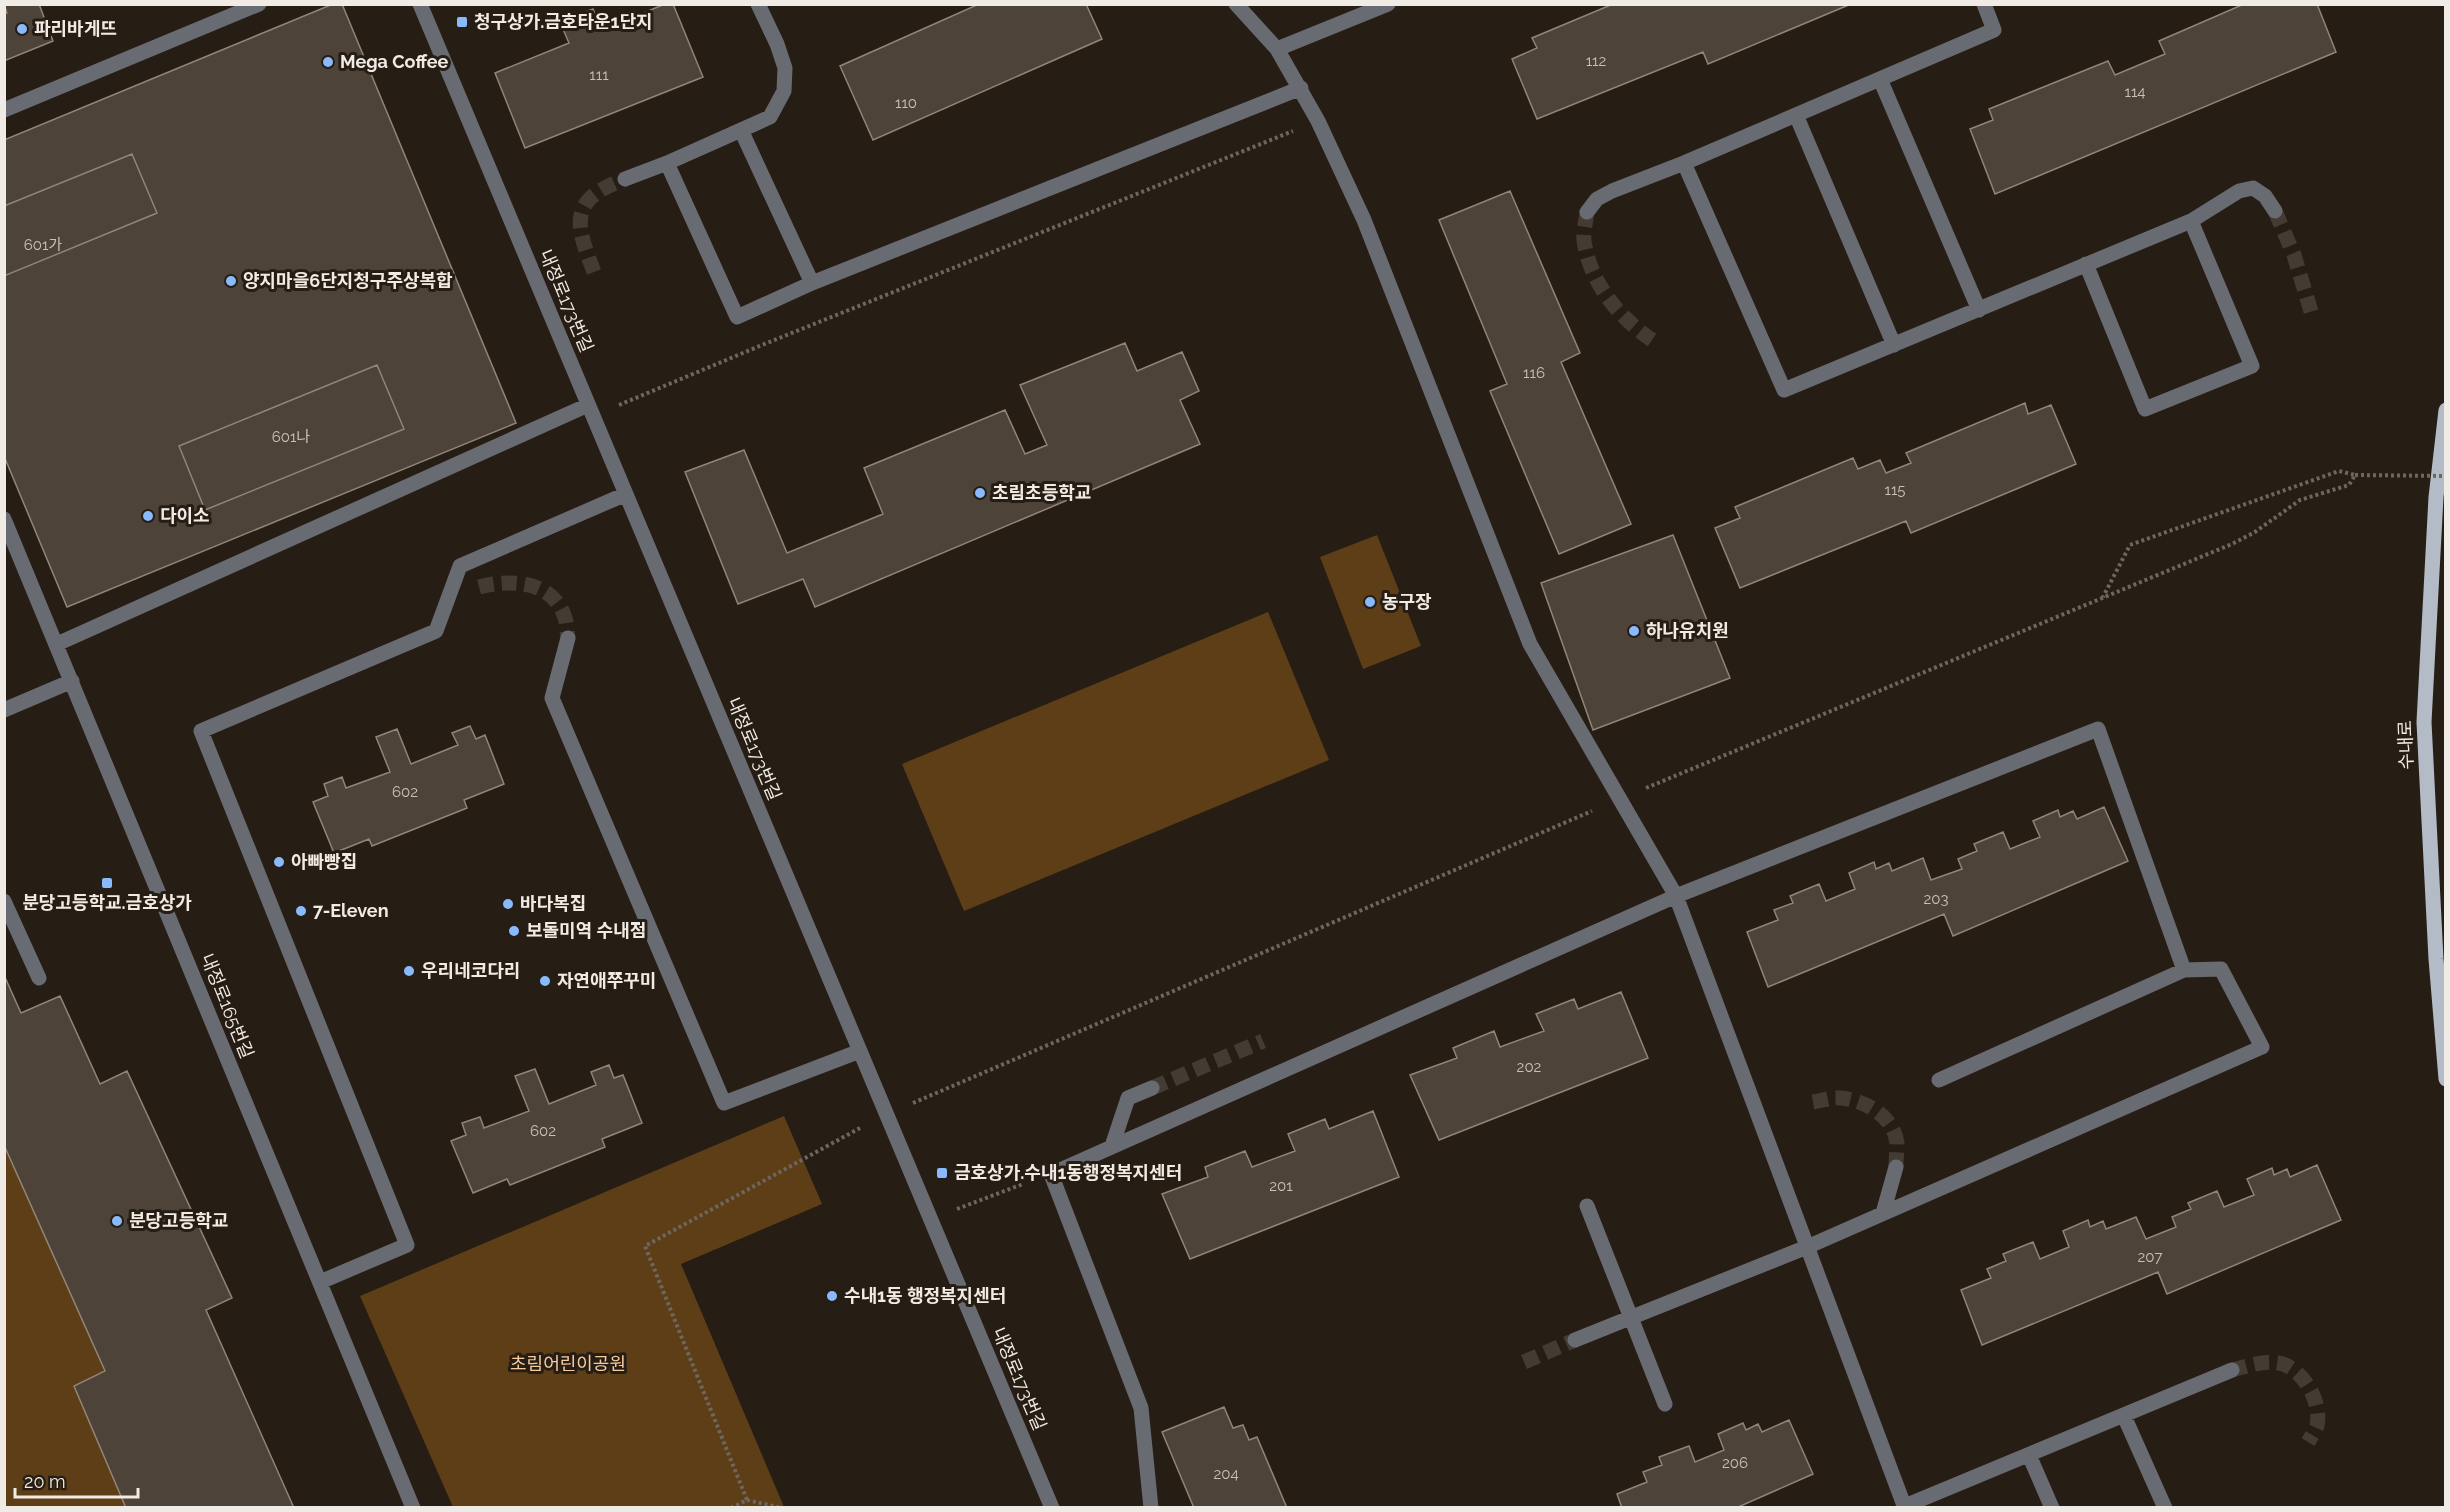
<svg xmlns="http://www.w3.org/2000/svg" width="2450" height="1512" viewBox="0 0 2450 1512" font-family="Raleway,'Noto Sans KR',sans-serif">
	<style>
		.green { fill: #5e3e17 }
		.building { fill: #4d4338; stroke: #91857a; stroke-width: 1.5 }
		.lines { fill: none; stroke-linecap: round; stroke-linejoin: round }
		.minor-tunnel { stroke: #443c33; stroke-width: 15; stroke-dasharray: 15 8; stroke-linecap: butt }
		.path { stroke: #6e675f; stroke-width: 4; stroke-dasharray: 3 3; stroke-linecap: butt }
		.minor { stroke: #686c72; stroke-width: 15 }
		.major { stroke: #b3bbc6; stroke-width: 15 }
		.path-bridge { stroke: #6e675f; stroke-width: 4; stroke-dasharray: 3 3; stroke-linecap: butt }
		.poi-dot { fill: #88bafc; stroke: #261d14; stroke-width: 2 }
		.labels { text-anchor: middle; stroke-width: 6; stroke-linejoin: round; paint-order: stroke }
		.number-label { font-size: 15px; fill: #c8c1ba }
		.poi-label { font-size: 18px; font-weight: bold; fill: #f1ebe5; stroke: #261d14; text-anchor: start }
		.street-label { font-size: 18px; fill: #f1ebe5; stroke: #261d14 }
		.park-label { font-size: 18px; fill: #f5cb9e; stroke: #261d14 }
	</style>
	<rect width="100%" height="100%" fill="#261d14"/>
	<path class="green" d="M1377,535L1421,646L1363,669L1320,557Z
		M1268,612L1329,760L964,911L902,764Z
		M784,1116L822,1204L681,1264L784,1507H453L360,1296Z
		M9,1151L163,1507H5L4,1153Z"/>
	<path class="building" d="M4,4H39L53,41L4,61V14L7,13Z
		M333,4H342L516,423L67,607L4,456V140Z
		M665,4H673L703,77L525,148L495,73L569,43L560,22L593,9L602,30Z
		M979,4H1086L1102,39L873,140L840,66Z
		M1613,4H1851L1708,64L1703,52L1537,119L1512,59L1537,48L1532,38Z
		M2244,4H2317L2336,52L1995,194L1970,129L1993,120L1989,109L2108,61L2115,75L2165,54L2159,41Z
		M132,154L157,213L4,276V206Z
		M1510,191L1580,353L1561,362L1631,524L1559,554L1490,391L1507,384L1439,220Z
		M1125,343L1137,371L1182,352L1199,391L1180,400L1200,444L815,607L803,579L738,604L685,472L744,450L787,553L883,514L864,468L1005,410L1025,454L1047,445L1020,385Z
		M377,365L404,429L205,510L179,446Z
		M2025,403L2028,414L2051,405L2076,464L1911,533L1906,521L1740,588L1715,528L1740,518L1735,507L1853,458L1858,469L1880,460L1886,473L1911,463L1906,453Z
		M1673,535L1730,678L1593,730L1541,583Z
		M470,726L476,739L485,735L504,784L464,800L467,808L372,846L369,839L334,853L313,802L328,796L324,784L342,777L346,788L390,772L376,737L397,729L411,764L458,745L452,733Z
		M2104,807L2128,861L1953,936L1944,914L1768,987L1747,932L1778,920L1774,910L1793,903L1790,896L1819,884L1826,901L1855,889L1849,873L1874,862L1876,869L1889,863L1892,871L1923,858L1931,880L1962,869L1958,859L1977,851L1974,844L2003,832L2010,849L2040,837L2033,821L2058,810L2060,817L2073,811L2077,819Z
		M4,975L21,1013L60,996L100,1084L127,1071L232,1298L206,1310L294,1508H126L74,1386L105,1371L4,1145Z
		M1621,992L1648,1058L1439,1140L1410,1075L1457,1058L1453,1048L1494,1031L1500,1047L1544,1031L1536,1014L1574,999L1578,1009Z
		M609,1065L614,1078L623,1075L642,1123L602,1139L605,1147L510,1185L507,1179L473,1193L451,1141L466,1135L462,1123L480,1117L484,1128L529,1111L515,1076L535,1069L549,1104L596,1085L591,1072Z
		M1373,1111L1399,1177L1190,1259L1162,1194L1208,1177L1205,1167L1245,1151L1252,1167L1295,1151L1288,1134L1325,1119L1329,1129Z
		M2317,1165L2341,1220L2167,1294L2158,1272L1982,1345L1961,1290L1991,1278L1987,1269L2006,1261L2003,1254L2033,1242L2040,1259L2069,1247L2063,1231L2088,1220L2090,1227L2103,1221L2106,1229L2136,1217L2146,1239L2176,1227L2172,1217L2191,1209L2188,1203L2217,1191L2224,1207L2254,1195L2247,1179L2272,1168L2274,1175L2287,1169L2290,1177Z
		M1224,1407L1233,1428L1243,1425L1249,1440L1257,1437L1287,1508H1194L1162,1432Z
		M1789,1420L1813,1474L1736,1508H1622L1617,1494L1647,1482L1643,1472L1662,1465L1659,1457L1689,1446L1695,1462L1724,1450L1718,1434L1743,1423L1746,1430L1758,1424L1762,1432Z"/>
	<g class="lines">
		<path class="minor-tunnel" d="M2275,211L2294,255L2313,318
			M1587,212C1586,221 1583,232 1584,241C1590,282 1618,317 1652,340
			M594,272C575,223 568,200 625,179
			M479,587C509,579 551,580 564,615C567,621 567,631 568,638
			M1152,1088L1263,1041
			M1813,1102C1819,1101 1826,1099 1832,1098C1858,1096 1894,1114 1897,1143C1897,1151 1896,1159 1896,1167
			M1524,1362L1575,1340
			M2232,1370C2248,1366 2267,1359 2283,1364C2305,1372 2322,1403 2317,1426C2315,1431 2311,1437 2308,1442"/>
		<path class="path" d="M619,405L762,345L1293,131
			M1646,788L2232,544L2255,532L2300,500L2349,485L2355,475L2339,471L2130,545L2103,597
			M913,1103L1592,811
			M957,1209L1023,1184
			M747,1500L782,1508
			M731,1508L747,1500L645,1246L860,1128"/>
		<path class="minor" d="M420,4L1052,1508
			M758,4L777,44L785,68L784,91L770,117L667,163L737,317L812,283L1301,88
			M1236,4L1277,49L1318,121L1364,220L1530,644L1676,896L1905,1508
			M1984,4L1994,30L1684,163L1784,390C1920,334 2055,277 2191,221L2252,366L2145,409L2086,264
			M1277,49L1388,4
			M1880,79L1979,310
			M4,110L259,4
			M1796,115L1894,345
			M741,130L812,283
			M625,179L667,163
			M1587,212L1597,199L1612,191L1684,163
			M2191,221L2239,191L2253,188L2265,196L2275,211
			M4,519L413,1508
			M568,638L552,698L724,1103L860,1051
			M57,644L588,405
			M4,710L72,681
			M4,901L39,978
			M1939,1080L2184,970
			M1112,1146L1128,1098L1152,1088
			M1587,1206L1665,1404
			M1883,1213L1896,1167
			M320,1282L407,1245L201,731L436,631L460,566L626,494
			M2124,1416L2165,1508
			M2029,1455L2052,1508
			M1905,1506L2232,1370
			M1151,1508L1141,1408L1051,1174L1676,896L2098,729L2184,970L2221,969L2262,1047L1807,1247L1575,1340"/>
		<path class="major" d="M2446,410L2436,497L2424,722L2436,959L2446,1079"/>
		<path class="path-bridge" d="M2355,475L2446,476"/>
	</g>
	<g class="poi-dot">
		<rect x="456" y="16" width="12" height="12" rx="3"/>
		<circle cx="22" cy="29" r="6"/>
		<circle cx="328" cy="62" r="6"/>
		<circle cx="231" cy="281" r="6"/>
		<circle cx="980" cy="493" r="6"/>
		<circle cx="148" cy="516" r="6"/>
		<circle cx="1370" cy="602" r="6"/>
		<circle cx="1634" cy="631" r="6"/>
		<circle cx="279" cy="862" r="6"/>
		<rect x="101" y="877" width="12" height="12" rx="3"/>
		<circle cx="508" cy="904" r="6"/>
		<circle cx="301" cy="911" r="6"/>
		<circle cx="514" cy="931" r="6"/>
		<circle cx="409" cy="971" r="6"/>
		<circle cx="545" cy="981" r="6"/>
		<rect x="936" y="1167" width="12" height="12" rx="3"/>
		<circle cx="117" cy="1221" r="6"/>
		<circle cx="832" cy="1296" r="6"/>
	</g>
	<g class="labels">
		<g class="number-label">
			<text x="1596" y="66">112</text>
			<text x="599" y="80">111</text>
			<text x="2135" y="97">114</text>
			<text x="906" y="108">110</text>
			<text x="43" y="250">601가</text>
			<text x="1534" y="378">116</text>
			<text x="291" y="442">601나</text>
			<text x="1895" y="495">115</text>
			<text x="405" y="797">602</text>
			<text x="1936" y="904">203</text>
			<text x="1529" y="1072">202</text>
			<text x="543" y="1136">602</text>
			<text x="1281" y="1191">201</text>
			<text x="2150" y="1262">207</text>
			<text x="1735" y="1468">206</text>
			<text x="1226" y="1479">204</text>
		</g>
		<g class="poi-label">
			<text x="474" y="28">청구상가.금호타운1단지</text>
			<text x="34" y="35">파리바게뜨</text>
			<text x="340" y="68">Mega Coffee</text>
			<text x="243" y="287">양지마을6단지청구주상복합</text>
			<text x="992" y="499">초림초등학교</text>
			<text x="160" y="522">다이소</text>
			<text x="1382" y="608">농구장</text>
			<text x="1646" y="637">하나유치원</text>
			<text x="291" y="868">아빠빵집</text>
			<text x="107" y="909" text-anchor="middle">분당고등학교.금호상가</text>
			<text x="520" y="910">바다복집</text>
			<text x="313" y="917">7-Eleven</text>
			<text x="526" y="937">보돌미역 수내점</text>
			<text x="421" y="977">우리네코다리</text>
			<text x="557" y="987">자연애쭈꾸미</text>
			<text x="954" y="1179">금호상가.수내1동행정복지센터</text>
			<text x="129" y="1227">분당고등학교</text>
			<text x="844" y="1302">수내1동 행정복지센터</text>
		</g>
		<g class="street-label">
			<text transform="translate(566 301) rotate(67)" y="6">내정로173번길</text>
			<text transform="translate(2406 745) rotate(-92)" y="6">수내로</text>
			<text transform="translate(754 749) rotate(67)" y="6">내정로173번길</text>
			<text transform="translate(227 1006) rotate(68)" y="6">내정로165번길</text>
			<text transform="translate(1019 1379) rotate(67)" y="6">내정로173번길</text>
		</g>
		<g class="park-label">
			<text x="568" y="1370">초림어린이공원</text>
		</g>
	</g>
	<rect width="2450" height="1512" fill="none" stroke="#f1ebe5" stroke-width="12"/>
	<path d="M15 1488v9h123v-9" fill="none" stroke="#f1ebe5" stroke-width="3"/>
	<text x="24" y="1488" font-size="18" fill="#f1ebe5" stroke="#261d14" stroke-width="4.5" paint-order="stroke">20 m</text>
</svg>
